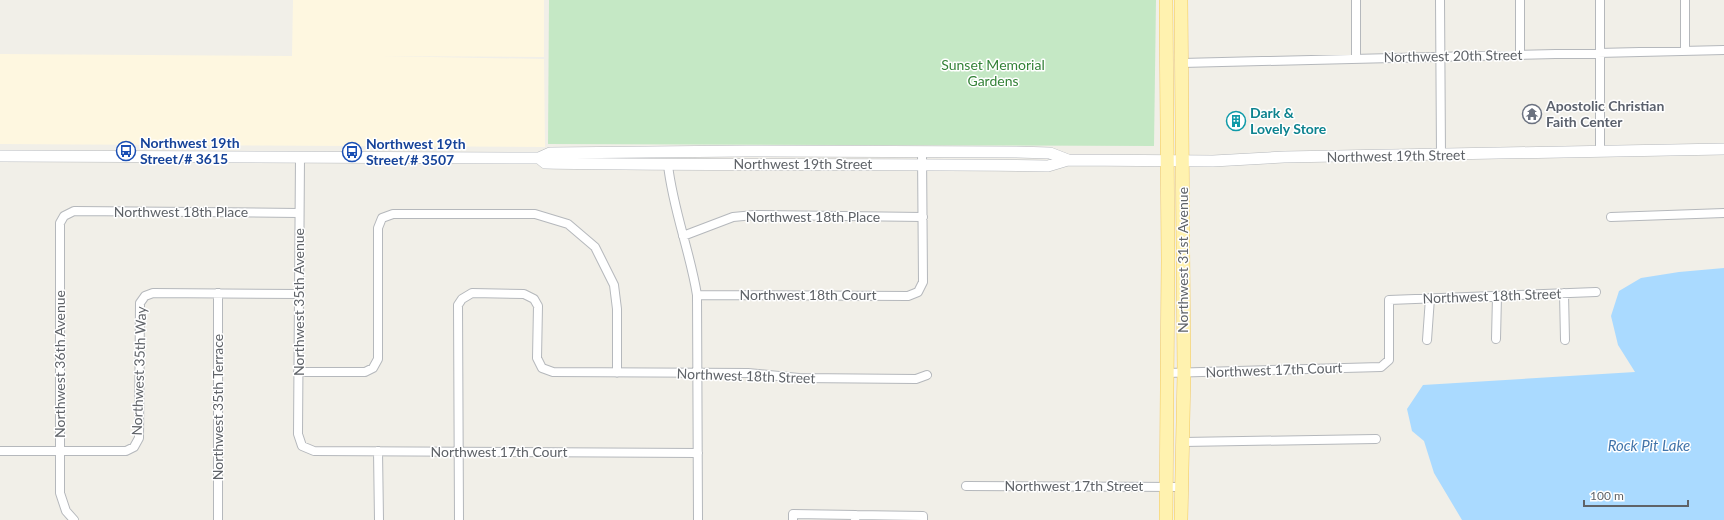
<svg xmlns="http://www.w3.org/2000/svg" width="1724" height="520" viewBox="0 0 1724 520" font-family="Lato,sans-serif">
	<style>
		.commercial { fill: #fef7e0 }
		.green { fill: #c5e8c5 }
		.water { fill: #aadaff }
		.lines { fill: none; stroke-linecap: round; stroke-linejoin: round }
		.minor-casing { stroke: #b5b8bc; stroke-width: 10 }
		.tertiary-casing { stroke: #b5b8bc; stroke-width: 12 }
		.primary-casing { stroke: #f2c960; stroke-width: 14 }
		.minor { stroke: #fff; stroke-width: 8 }
		.tertiary { stroke: #fff; stroke-width: 11 }
		.primary { stroke: #fff2af; stroke-width: 13 }
		.labels { text-anchor: middle; stroke-width: 3; stroke-linejoin: round; paint-order: stroke }
		.street-label { font-size: 14px; fill: #5f6368; stroke: #fff }
		.park-label { font-size: 14px; fill: #348238; stroke: #fff }
		.worship-label { font-size: 14px; font-weight: bold; fill: #5b616d; stroke: #fff; text-anchor: start }
		.culture-label { font-size: 14px; font-weight: bold; fill: #0d838f; stroke: #fff; text-anchor: start }
		.transit-label { font-size: 14px; font-weight: bold; fill: #164399; stroke: #fff; text-anchor: start }
		.water-label { font-size: 15px; font-style: italic; fill: #4174aa; stroke: #fff }
	</style>
	<rect width="100%" height="100%" fill="#f1efe8"/>
	<path class="commercial" d="M293,0H544V57L379,56L544,59L545,147L0,144V54L292,56Z"/>
	<path class="green" d="M549,0H1156L1154,146L548,144Z"/>
	<path class="water" d="M1724,268V520H1462L1434,473L1424,441L1412,431L1407,409L1423,385L1635,372L1618,345L1611,316L1619,291L1641,278L1679,272Z"/>
	<g class="lines">
		<g class="minor-casing">
			<path id="minor" d="M1440,0L1441,155
				M1520,0V54
				M1685,51V0
				M1356,58V0
				M1182,63L1724,50
				M1600,152V0
				M300,157L298,434L302,446L314,451L698,453
				M668,165C673,210 690,251 697,295L698,520
				M1611,217L1724,213
				M683,236L733,217L754,215L923,217
				M218,293V520
				M1564,293L1565,340
				M697,295L908,296L918,292L923,282L922,152
				M1496,339L1497,296
				M1427,340L1430,298
				M298,372H365L373,368L378,359V228L382,218L393,214H535L568,224L595,247L614,285L617,309V373
				M1167,373L1381,367L1389,360V300L1596,292
				M1183,442L1376,439
				M0,451H126L134,447L139,438L140,303L145,296L153,293L299,294
				M378,451L379,520
				M966,486L1182,487
				M856,515L923,516V520
				M74,520L66,511L60,493V223L64,216L74,211L299,213
				M459,520L458,305L462,299L472,293L524,294L534,299L538,306L537,358L542,368L553,372L748,373L799,378L916,379L927,375
				M793,520V514L856,515L855,520"/>
		</g>
		<g class="tertiary-casing">
			<path id="tertiary" d="M0,156L539,158L550,153L746,151L1015,152L1050,153L1068,160
				M539,158L545,163C713,166 881,163 1048,166L1068,160L1213,161L1284,157L1724,149"/>
		</g>
		<g class="primary-casing">
			<path id="primary" d="M1181,0L1184,373L1181,520
				M1166,520L1168,260L1166,0"/>
		</g>
		<use href="#minor" class="minor"/>
		<use href="#tertiary" class="tertiary"/>
		<use href="#primary" class="primary"/>
	</g>
	<defs>
		<g id="temple-ring" transform="scale(1)"><circle r="9.5" fill="#fff" stroke="#6b7280" stroke-width="1.5"/><path d="M0-6L5-2H3V0L6.5 2.5H4V6H1.5V3h-3V6H-4V2.5H-6.5L-3 0V-2H-5Z" fill="#6b7280"/></g>
		<g id="building-ring" transform="scale(1)"><circle r="9.5" fill="#fff" stroke="#0f9aa8" stroke-width="1.5"/><path d="M-4-6H4V6H1V3H-1V6H-4ZM-2.5-4.3h1.7v1.8h-1.7ZM.8-4.3h1.7v1.8H.8ZM-2.5-1h1.7V.8h-1.7ZM.8-1h1.7V.8H.8Z" fill="#0f9aa8"/></g>
		<g id="bus-ring" transform="scale(1)"><circle r="9.5" fill="#fff" stroke="#1a4fb4" stroke-width="1.5"/><path d="M-5-6H5V4H4V6H2V4H-2V6H-4V4H-5ZM-3.5-4V0h7V-4ZM-3.5 1.2v1.5H-2V1.2ZM2 1.2v1.5H3.5V1.2Z" fill="#1a4fb4"/></g>
	</defs>
	<g fill-rule="evenodd">
		<use href="#temple-ring" x="1532" y="114"/>
		<use href="#building-ring" x="1236" y="121"/>
		<use href="#bus-ring" x="126" y="151"/>
		<use href="#bus-ring" x="352" y="152"/>
	</g>
	<g class="labels">
		<g class="street-label">
			<text transform="translate(1453 56) rotate(-1)" y="5">Northwest 20th Street</text>
			<text transform="translate(1396 156) rotate(-1)" y="5">Northwest 19th Street</text>
			<text x="803" y="169">Northwest 19th Street</text>
			<text x="181" y="217">Northwest 18th Place</text>
			<text x="813" y="222">Northwest 18th Place</text>
			<text transform="translate(1183 260) rotate(-90)" y="5">Northwest 31st Avenue</text>
			<text x="808" y="300">Northwest 18th Court</text>
			<text transform="translate(1492 296) rotate(-2)" y="5">Northwest 18th Street</text>
			<text transform="translate(299 302) rotate(-90)" y="5">Northwest 35th Avenue</text>
			<text transform="translate(60 364) rotate(-90)" y="5">Northwest 36th Avenue</text>
			<text transform="translate(1274 370) rotate(-2)" y="5">Northwest 17th Court</text>
			<text transform="translate(139 371) rotate(-88)" y="5">Northwest 35th Way</text>
			<text transform="translate(746 376) rotate(2)" y="5">Northwest 18th Street</text>
			<text transform="translate(218 407) rotate(-90)" y="5">Northwest 35th Terrace</text>
			<text x="499" y="457">Northwest 17th Court</text>
			<text x="1074" y="491">Northwest 17th Street</text>
		</g>
		<g class="park-label">
			<text x="993" y="70">Sunset Memorial<tspan x="993" dy="16">Gardens</tspan></text>
		</g>
		<g class="worship-label">
			<text x="1546" y="111">Apostolic Christian<tspan x="1546" dy="16">Faith Center</tspan></text>
		</g>
		<g class="culture-label">
			<text x="1250" y="118">Dark &amp;<tspan x="1250" dy="16">Lovely Store</tspan></text>
		</g>
		<g class="transit-label">
			<text x="140" y="148">Northwest 19th<tspan x="140" dy="16">Street/# 3615</tspan></text>
			<text x="366" y="149">Northwest 19th<tspan x="366" dy="16">Street/# 3507</tspan></text>
		</g>
		<g class="water-label">
			<text x="1649" y="451">Rock Pit Lake</text>
		</g>
	</g>
	<path d="M1584 500v6h104v-6" fill="none" stroke="#5f6368" stroke-width="2"/>
	<text x="1590" y="500" font-size="12" fill="#5f6368" stroke="#ffffff" stroke-width="3" paint-order="stroke">100 m</text>
</svg>
